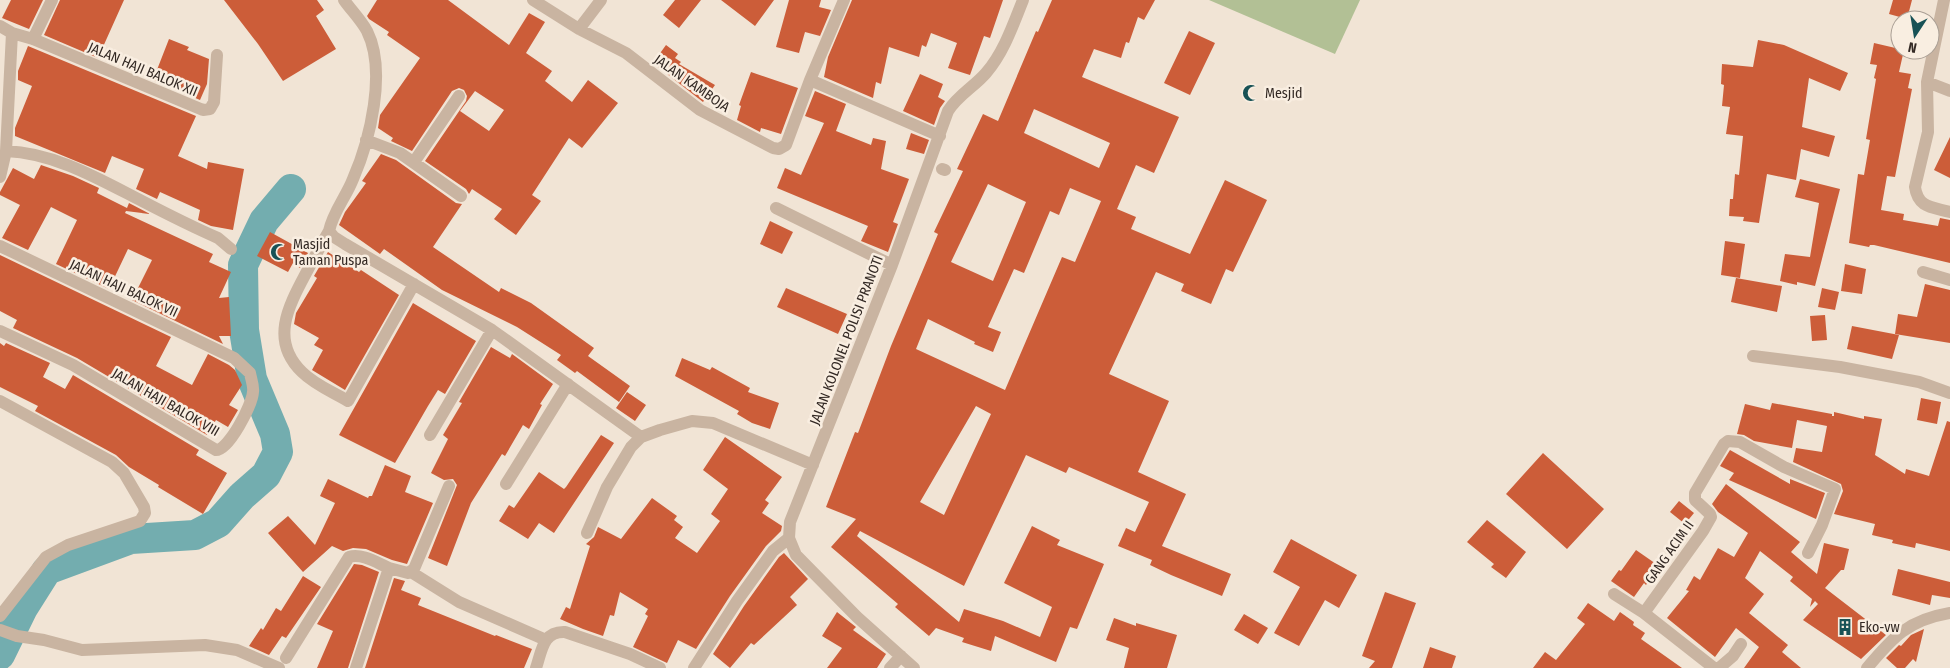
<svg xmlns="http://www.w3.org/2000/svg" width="1950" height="668" viewBox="0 0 1950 668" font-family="'Fira Sans Condensed',sans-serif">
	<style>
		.green { fill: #b2c095 }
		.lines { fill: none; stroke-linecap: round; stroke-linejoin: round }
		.river { stroke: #73adaf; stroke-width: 30 }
		.building { fill: #cc5d39; fill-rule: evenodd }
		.minor { stroke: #c9b4a1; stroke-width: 12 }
		.labels { text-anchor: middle; stroke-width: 5; stroke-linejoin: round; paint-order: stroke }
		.street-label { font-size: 14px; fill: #332924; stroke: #f9eee1 }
		.poi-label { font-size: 14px; fill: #332924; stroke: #f9eee1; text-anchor: start }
	</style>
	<rect width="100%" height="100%" fill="#f1e4d5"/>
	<path class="green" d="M1209,0H1360L1335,54Z"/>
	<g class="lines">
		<path class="river" d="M0,655L23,608L47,570L131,539L195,535L218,523L242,496L266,475L278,452L275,434L252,379L244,330L243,265L264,221L291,189"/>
	</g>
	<path class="building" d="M11,0H43L29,29L2,18Z
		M60,0H124L98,58L44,35Z
		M224,0H317L324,10L316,16L336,49L283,81L258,44Z
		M377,0H448L509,45L529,13L545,22L526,53L552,71L545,81L572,102L588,80L618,103L582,148L569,138L532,195L541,201L516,235L494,219L502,209L472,189L469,194L466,189L425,161L466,101L467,96L464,90L459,88L452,91L412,151L391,141L393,138L378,128L380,115L420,58L387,35L389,32L369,19L367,16ZM475,91L504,110L489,131L460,111Z
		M675,0H701L679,28L663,15Z
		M721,0H774L755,26Z
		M789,0H821L819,7L831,10L820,36L805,32L799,53L776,47Z
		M852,0H1003L990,38L984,36L970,75L948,68L957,43L931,33L926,47L922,45L919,57L889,47L881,84L876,82L873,98L824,77L828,57Z
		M1052,0H1155L1144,20L1138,17L1129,43L1126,42L1121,58L1094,49L1082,77L1179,117L1154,173L1136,165L1117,209L1136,217L1131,229L1190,254L1225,180L1267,200L1233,272L1226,269L1211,304L1181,291L1184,284L1156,272L1109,374L1169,401L1138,472L1186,494L1162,546L1231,574L1222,596L1171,575L1150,565L1152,560L1118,546L1126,528L1135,532L1149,502L1069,467L1066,473L1026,455L964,586L860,531L857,536L959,622L964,609L1003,621L1040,637L1052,607L1004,583L1032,526L1060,540L1057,545L1104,564L1077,629L1070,627L1056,662L995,636L991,651L962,642L964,638L936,628L929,636L895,607L898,604L831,547L856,519L826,507L855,432L858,433L891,346L938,234L934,232L963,171L957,169L983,114L998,121L1036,31L1038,32ZM1034,109L1110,143L1099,168L1024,133ZM988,184L1026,202L993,281L951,262ZM1070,188L1101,201L1075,262L1062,257L1005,390L916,349L928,319L975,342L974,344L993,352L1001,332L988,327L1014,269L1024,273L1050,211L1059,215ZM976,406L991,414L944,515L920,502Z
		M1893,0H1912L1907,19L1889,14Z
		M1189,31L1215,43L1190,95L1164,83Z
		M169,39L189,47L187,50L209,59L207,84L200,100L153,80Z
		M1758,40L1784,45L1848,73L1840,91L1809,78L1802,127L1835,136L1829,157L1801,149L1796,180L1767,174L1759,223L1743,221L1744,217L1729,216L1730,199H1733L1735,174L1739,175L1743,136L1726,134L1730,107L1722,106L1724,85L1721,84L1722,64L1753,67Z
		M1874,43L1904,50L1899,72L1911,74L1908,88L1912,89L1895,177L1887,176L1881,210L1904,214L1903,220L1938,226L1940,218L1950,220V263L1874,245H1870L1869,247L1849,243L1858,174L1864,175L1870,140L1866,139L1876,79L1874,78L1877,65L1870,64Z
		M666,45L678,54L675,58L681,62L679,64L715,85L703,102L653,63Z
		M28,46L196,116L178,156L207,169L208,162L244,169L233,230L211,226L198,220L200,210L160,192L157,199L136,189L144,169L112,156L105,173L15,136V128L32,86L18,80V71Z
		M751,72L798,88L781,134L761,128L760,132L737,120L741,106L739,105Z
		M920,74L943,84L938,97L945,101L940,108L934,125L903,111Z
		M815,91L846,104L836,131L871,145L873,138L886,141L881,169L909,179L893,222L898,224L888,252L861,241L868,226L777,188L785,168L801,175L824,123L805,116Z
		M911,133L929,140L924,154L906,149Z
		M1950,137V178L1934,170Z
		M381,154L396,160L456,203L462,204L433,247L499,292L501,288L531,303L594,348L588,356L630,386L619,402L577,371L575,373L557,360L561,355L517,327L442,290L384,249L380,254L339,225L345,212L366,183L362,181Z
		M41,165L73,176L99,188L97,193L127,208L129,203L150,214L126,211L125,213L213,254L209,262L231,272L219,298L229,297L231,336H219L223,344L132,300L152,260L128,249L109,289L56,264L77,220L51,207L28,250L2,238L20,205L0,195V192L13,168L34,179Z
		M1800,179L1840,189L1815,286L1797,282V285L1780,281L1785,254L1810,257L1819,203L1795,197Z
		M770,221L793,232L782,254L760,244Z
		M270,232L308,253L300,268L293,263L288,272L257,256Z
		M1725,241L1745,244L1740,278L1721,275Z
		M328,252L359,272L361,270L399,295L345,390L312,370L323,350L314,345L319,338L294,324L296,313L317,278L314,276Z
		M0,255L171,337L156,366L192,385L208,354L229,365L235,370L242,385L229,405L238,410L228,427L216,420L207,435L77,358L13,328L17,320L0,311Z
		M1845,264L1866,269L1862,294L1841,291Z
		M1736,278L1782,286L1777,312L1731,302Z
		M1925,284L1950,290V343L1895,334L1898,314L1917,317Z
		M786,288L847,314L838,334L777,307Z
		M1822,288L1839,292L1835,310L1818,307Z
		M413,303L476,341L445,394L438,390L428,406L395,463L339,435Z
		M1825,315L1827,340L1812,341L1810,316Z
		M1852,326L1899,335L1892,359L1847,349Z
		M0,343L4,346L6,343L50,363L43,377L65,389L73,375L199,450L196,455L227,473L203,514L158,487L159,485L129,467L116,455L35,411L38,406L0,387Z
		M491,347L510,358L512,354L553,384L540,404L542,405L529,429L523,425L505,456L502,454L471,503L447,566L428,558L457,485L453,479L444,480L431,473L448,439L443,435L462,403L459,402Z
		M682,358L710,370L712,367L750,388L748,392L779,403L770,429L752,423L737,414L739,411L675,376Z
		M627,392L646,405L635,421L616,408Z
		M1921,398L1941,402L1937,424L1917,420Z
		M1772,403L1832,414V416H1834V412L1864,419V416L1882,419L1875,455L1905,474L1906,469L1929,476L1947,421L1950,422V551L1916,543L1915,548L1892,543L1893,540L1872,535L1875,524L1834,514L1843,491L1841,484L1793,462L1796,448L1822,452L1827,426L1797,420L1792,448L1754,441L1744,435L1737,434L1745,404L1770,410Z
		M601,435L614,443L554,533L539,523L528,539L499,521L509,505L514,508L539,472L564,489L566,487Z
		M725,437L782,477L765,500L769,503L762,513L782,526L781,531L766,546L730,596L696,649L678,640L667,663L633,647L648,616L645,614L648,609L620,592L614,616L610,615L603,636L583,629L560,619L566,607L570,609L590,546L586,544L594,537L598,527L621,539L652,498L677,516L674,520L683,527L675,538L697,553L720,521L711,514L728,489L703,470Z
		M1730,450L1790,484V479L1825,493L1816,519L1729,480L1734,473L1720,466Z
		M1543,453L1604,509L1567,549L1506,494Z
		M385,465L411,476L405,492L433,503L407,564L392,560L366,549L353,548L343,551L332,546L303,572L268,533L288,516L315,545L335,503L320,496L328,479L368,498L369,496H372Z
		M1726,484L1800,542L1791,552L1817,574L1824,543L1849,549L1844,570H1841L1825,588L1886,635L1861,659L1803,620L1818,604L1815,601L1810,607L1812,599L1790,581L1793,577L1760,551L1745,578L1764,594L1749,613L1788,645L1782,652L1801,668H1744L1759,647L1736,628L1715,657L1667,618L1689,591L1686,590L1694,576L1700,580L1718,548L1734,557L1748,533L1718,512L1712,504Z
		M1679,501L1694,513L1685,524L1670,512Z
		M1487,520L1526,552L1506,578L1491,567L1494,564L1467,542Z
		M1291,539L1357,575L1339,608L1325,600L1299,646L1274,633L1300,587L1273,572Z
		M1636,550L1659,566L1646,585L1644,583L1634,597L1611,581L1619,570L1621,571Z
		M784,553L808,579L790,597L797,605L754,645L751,643L730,668L713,654L744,606L779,557Z
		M354,564L362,565L379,572L348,668H317L333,631L317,624Z
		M1898,569L1950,582V598L1932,595L1930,605L1892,595Z
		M303,576L321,587L286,638L282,636L269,655L249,646L261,628L263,630L276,608L281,611Z
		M394,578L405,581L401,590L421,598L418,605L495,636L496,635L532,649L524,668H365Z
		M1385,592L1416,603L1392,668H1369L1375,661L1362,656Z
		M1588,603L1614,621L1620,612L1634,622L1633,625L1645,633L1641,639L1682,668H1533L1545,652L1556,660L1585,624L1577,618Z
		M837,612L856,627L853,630L886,654L877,668H827L842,648L822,636Z
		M1244,614L1268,628L1258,644L1234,630Z
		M1114,618L1136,626V623L1177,635L1167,668H1124L1129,648L1106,640Z
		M1924,629L1916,662L1913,659L1905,668H1897L1886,658L1899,645L1901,646L1911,635Z
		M1430,647L1456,656L1452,668H1423Z"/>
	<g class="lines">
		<path class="minor" d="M344,0C351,10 361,20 367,31C387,71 370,140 353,179C346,197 333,212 329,231L334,237L345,244L492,330L641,437
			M533,0L579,29L626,53L700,110L773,148L779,149L786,145L810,80L844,0
			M1944,0L1927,82L1928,132L1915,187C1918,208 1932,207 1950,212
			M0,26L12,33L33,39L203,110L210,109L214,102L217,55
			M579,29L601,0
			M33,39L52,0
			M810,80L940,136
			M1927,82L1950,91
			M366,140L400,153L461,196
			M6,151C55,153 99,179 142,201C167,214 193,227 218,238L231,249
			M414,162L459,96
			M942,169L945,170
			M0,177L6,151L12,33
			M776,208L892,265
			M329,231C321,245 313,260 305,275C288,307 270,341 302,372C315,385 333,392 348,401L414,284
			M0,246L234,358L250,373C251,379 254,386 253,392C252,405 229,450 216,450L73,365L0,331
			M1923,272L1950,280
			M1753,356L1840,367L1919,382L1950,393
			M0,401L112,462L124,473L144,507L145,513L140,521L68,545L46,557L0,616
			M430,435L492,330
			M506,484L568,384
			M587,533L607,487L631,447L641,437L660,430L692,421L713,423L813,465
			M411,572L459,602L546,640
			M1614,594L1644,613
			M0,630L17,636L44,640L82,650L205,645L237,650L279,668
			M286,658L349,557C362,553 377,563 389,568
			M356,668L389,568L408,573L414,569L449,486
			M536,668C542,650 543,631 565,632L630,654L660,668
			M694,668L737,601L773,551L789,538
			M890,668L901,656
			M914,668L857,617L796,555L789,538L790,522L892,265L948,111C958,95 974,87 986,73C1004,52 1013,25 1023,0
			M1714,668L1644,613L1703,531L1711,517L1710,514L1695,500V493L1724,444L1728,441L1740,442L1784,467L1835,489L1822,525L1808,553
			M1719,668L1733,656L1741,644
			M1867,668C1893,637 1908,620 1950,613"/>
	</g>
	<defs>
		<g id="mosque-bare" transform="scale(1.35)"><path d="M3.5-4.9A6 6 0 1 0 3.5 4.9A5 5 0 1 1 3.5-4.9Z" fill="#185256" stroke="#f9eee1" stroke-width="2.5" paint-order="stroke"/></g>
		<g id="building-bare" transform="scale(1.35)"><path d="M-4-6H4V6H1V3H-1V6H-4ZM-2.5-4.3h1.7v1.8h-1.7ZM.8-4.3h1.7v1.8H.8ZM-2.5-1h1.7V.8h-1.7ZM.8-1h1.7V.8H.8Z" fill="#185256" stroke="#f9eee1" stroke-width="2.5" paint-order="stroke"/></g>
	</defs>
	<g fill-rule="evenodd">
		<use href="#mosque-bare" x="1251" y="93"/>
		<use href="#mosque-bare" x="279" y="252"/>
		<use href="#building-bare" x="1845" y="627"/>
	</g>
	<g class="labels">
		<g class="street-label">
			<text transform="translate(143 69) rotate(23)" y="5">JALAN HAJI BALOK XII</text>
			<text transform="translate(692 83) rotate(35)" y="5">JALAN KAMBOJA</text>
			<text transform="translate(124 288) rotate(25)" y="5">JALAN HAJI BALOK VII</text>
			<text transform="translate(846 340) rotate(-69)" y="5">JALAN KOLONEL POLISI PRANOTI</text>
			<text transform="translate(166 402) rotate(30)" y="5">JALAN HAJI BALOK VIII</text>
			<text transform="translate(1669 552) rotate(-55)" y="5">GANG ACIM II</text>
		</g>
		<g class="poi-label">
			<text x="1265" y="98">Mesjid</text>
			<text x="293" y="249">Masjid<tspan x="293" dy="16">Taman Puspa</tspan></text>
			<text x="1859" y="632">Eko-vw</text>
		</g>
	</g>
	<g transform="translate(1915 35) rotate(192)"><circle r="24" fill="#f9eee1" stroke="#aa9f95"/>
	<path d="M0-4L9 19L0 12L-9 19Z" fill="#185256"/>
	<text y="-8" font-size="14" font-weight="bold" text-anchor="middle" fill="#332924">N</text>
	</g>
</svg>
